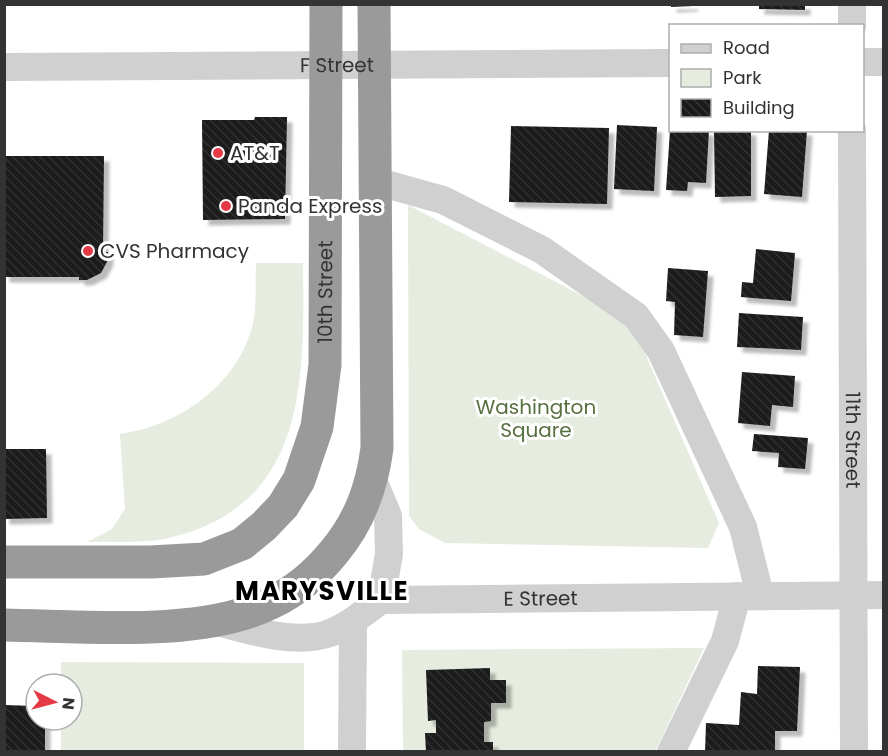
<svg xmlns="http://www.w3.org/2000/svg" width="888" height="756" viewBox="0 0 888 756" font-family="Poppins,sans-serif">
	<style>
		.park { fill: #e6ecdf }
		.building { fill: url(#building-back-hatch); filter: url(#shadow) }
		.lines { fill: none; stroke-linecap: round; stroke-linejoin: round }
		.minor { stroke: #d0d0d0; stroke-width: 28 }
		.highway { stroke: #9a9a9a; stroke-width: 33 }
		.poi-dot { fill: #e63946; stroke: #fff; stroke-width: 2 }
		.labels { text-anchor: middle; stroke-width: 6; stroke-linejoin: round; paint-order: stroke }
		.street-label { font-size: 20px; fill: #333; stroke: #fff }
		.poi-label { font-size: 20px; fill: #333; stroke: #fff; text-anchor: start }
		.park-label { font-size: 20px; fill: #56703f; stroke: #fff }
		.district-label { font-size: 26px; font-weight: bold; letter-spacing: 1.5px; fill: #000; stroke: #fff }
	</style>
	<defs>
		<pattern id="building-back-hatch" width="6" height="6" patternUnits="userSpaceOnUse" patternTransform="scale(1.5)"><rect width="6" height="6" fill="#1a1a1a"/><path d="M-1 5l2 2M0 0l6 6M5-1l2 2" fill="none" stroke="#333"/></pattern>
		<filter id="shadow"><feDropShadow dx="5.5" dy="5.5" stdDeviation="1.5" flood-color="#0004"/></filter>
	</defs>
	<rect width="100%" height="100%" fill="#fff"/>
	<path class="park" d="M408,205L631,321L719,523L708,548L445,543L419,529L409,516Z
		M256,263H303C304,378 309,505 169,538C143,544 114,541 87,542L112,529L125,509L120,434C179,426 239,384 253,323C257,304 255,283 256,263Z
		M704,648L655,752L403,751L402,650Z
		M61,662L304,663V751H61V720H72V684H61Z"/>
	<path class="building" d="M671,4H693V6L671,7Z
		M759,4H805V10L759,9Z
		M255,117H287L285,219L203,220L202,120H254Z
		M617,125L657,127L654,191L614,189Z
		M511,126L609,128L607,204L509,202Z
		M670,130H709L706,183L688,182L687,191L666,190Z
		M714,130H751V196L715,197Z
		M769,130H807L802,197L764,194Z
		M4,156H104L103,252H108V260L101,273L87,280H79V277H4Z
		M756,249L795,253L791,301L741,297L742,282L753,283Z
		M668,268L708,271L703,337L674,335L675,302L666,301Z
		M739,313L803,317L801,350L737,347Z
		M742,372L795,376L793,407L772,405L770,426L738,423Z
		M754,434L808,438L805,469L778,467L779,453L752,451Z
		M4,449H46L47,518L4,519Z
		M758,666L800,667L797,731H775V752H705L706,723L739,725L741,692L757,694Z
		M490,668V680H506V703H491V721L484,722V742H493V752H426L425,733H436V720L428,721L426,670Z
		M4,705L36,706V720H45V752H4Z"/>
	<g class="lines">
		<g class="minor">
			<path d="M852,26V4"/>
			<path d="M862,62H884"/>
			<path id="s1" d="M4,67L670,63"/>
			<path id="s2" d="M852,130L854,752"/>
			<path d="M375,181L443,200L542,250L636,316L661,351L743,527L760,595"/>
			<path d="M373,480L388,516L389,554L381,600"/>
			<path id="s3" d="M211,620C244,629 295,646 330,633C349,625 364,613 381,600L884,595"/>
			<path d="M352,752L353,622"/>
			<path d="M671,752L725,641L737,596"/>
		</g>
		<g class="highway">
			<path id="s4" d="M4,562H151L204,559L242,544L264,526L283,506L299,480L317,427L325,365L326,4"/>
			<path d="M4,625C83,626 200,638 271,603C296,591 317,573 334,552C360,521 372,487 377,448L374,4"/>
		</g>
	</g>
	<g class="poi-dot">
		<circle cx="218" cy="153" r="6"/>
		<circle cx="226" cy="206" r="6"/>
		<circle cx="88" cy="251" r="6"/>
	</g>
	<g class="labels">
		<g class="street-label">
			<text dy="7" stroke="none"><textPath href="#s1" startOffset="333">F Street</textPath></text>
			<text dy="7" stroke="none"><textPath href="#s4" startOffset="519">10th Street</textPath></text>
			<text dy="7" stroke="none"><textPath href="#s2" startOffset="310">11th Street</textPath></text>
			<text dy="7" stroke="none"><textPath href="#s3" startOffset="342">E Street</textPath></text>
		</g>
		<g class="poi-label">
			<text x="230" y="160">AT&amp;T</text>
			<text x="238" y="213">Panda Express</text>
			<text x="100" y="258">CVS Pharmacy</text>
		</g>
		<g class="park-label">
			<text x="536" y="414">Washington<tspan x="536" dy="23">Square</tspan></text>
		</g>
		<g class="district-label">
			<text x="322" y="600">MARYSVILLE</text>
		</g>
	</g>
	<rect width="888" height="756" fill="none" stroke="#333333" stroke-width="12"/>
	<rect x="669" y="24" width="195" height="108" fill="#ffffff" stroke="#adadad" stroke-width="1.5"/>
	<rect x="681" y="44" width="30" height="9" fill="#d0d0d0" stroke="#adadad" stroke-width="1.5"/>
	<text x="723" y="54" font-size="18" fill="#333333">Road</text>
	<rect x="681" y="69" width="30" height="18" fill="#e6ecdf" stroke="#adadad" stroke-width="1.5"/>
	<text x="723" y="84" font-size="18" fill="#333333">Park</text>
	<rect x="681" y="99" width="30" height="18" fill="url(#building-back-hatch)" stroke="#adadad" stroke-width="1.5"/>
	<text x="723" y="114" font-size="18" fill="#333333">Building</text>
	<g transform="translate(54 702) rotate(96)"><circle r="28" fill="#ffffff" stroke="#adadad" stroke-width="1.5"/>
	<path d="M0-4.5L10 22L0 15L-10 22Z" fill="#e63946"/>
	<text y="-9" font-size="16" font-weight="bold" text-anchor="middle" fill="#333333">N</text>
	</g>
</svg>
